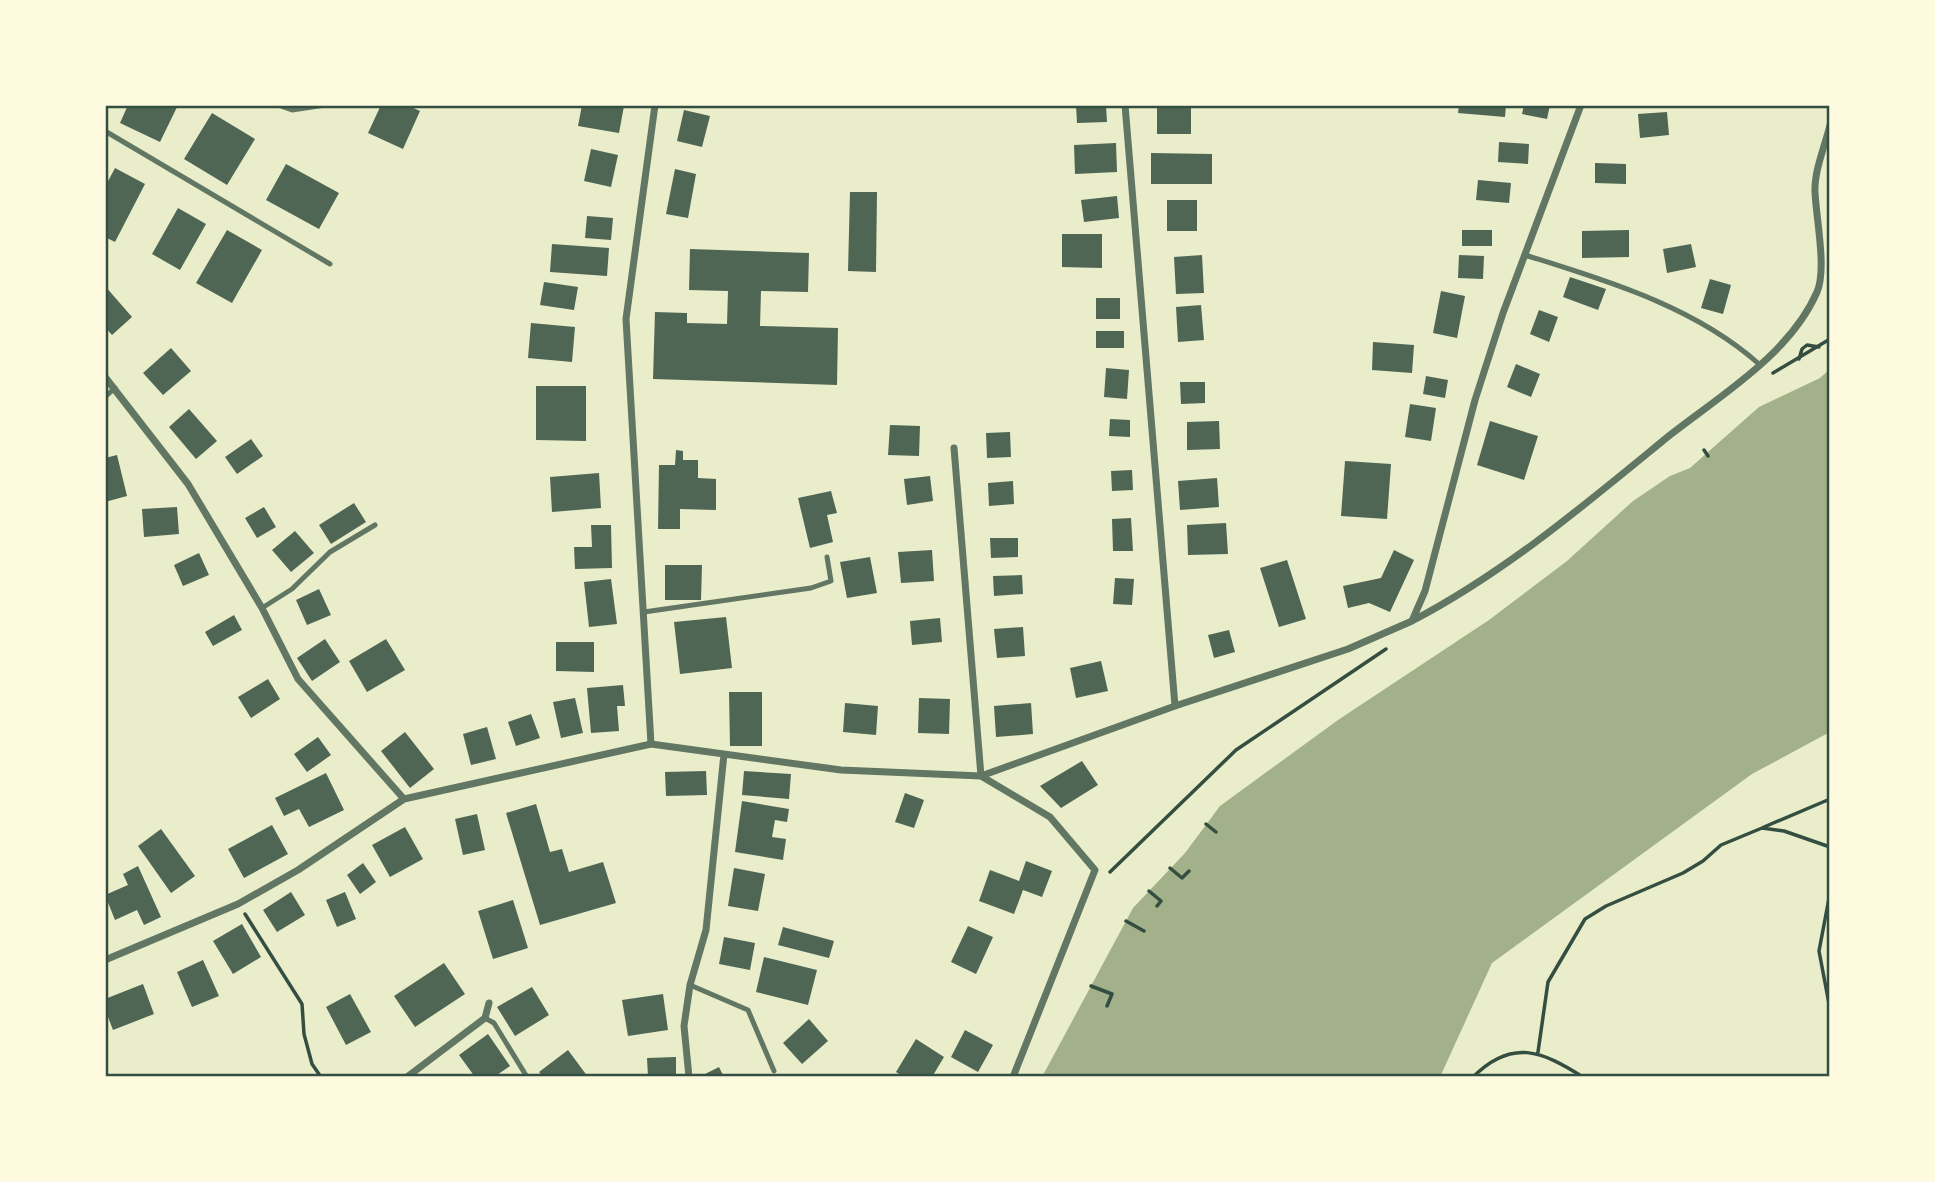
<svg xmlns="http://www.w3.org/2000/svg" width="1935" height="1182" viewBox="0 0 1935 1182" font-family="'DejaVu Sans',sans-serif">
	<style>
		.water { fill: #a3b18a }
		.building { fill: #4f6655 }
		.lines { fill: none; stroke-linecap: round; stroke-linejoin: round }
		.path { stroke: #344e41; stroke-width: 3.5 }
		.service { stroke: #617663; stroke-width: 5 }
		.minor { stroke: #617663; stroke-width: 7 }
		.neatline { fill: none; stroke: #344e41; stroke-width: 2.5 }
	</style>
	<rect width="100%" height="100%" fill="#e9edc9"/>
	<path class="water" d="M1830,369V732L1752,774L1492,963L1440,1077H1042L1133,908L1185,853L1220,806L1338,720L1489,620L1567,561L1633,501L1670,476L1690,468L1759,407L1820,378Z"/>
	<path class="building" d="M128,105H178L160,142L120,123Z
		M381,105H407L420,111L403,149L368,133Z
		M582,105L624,106L619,133L578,126Z
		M1076,105H1106L1107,122L1077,123Z
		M1157,105H1191V134H1157Z
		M1459,105H1506L1505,117L1458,113Z
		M1524,105H1550L1547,119L1522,114Z
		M684,110L710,116L702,147L677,141Z
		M1667,112L1669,135L1640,138L1638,114Z
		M212,113L255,139L227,185L184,159Z
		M1499,142L1529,144L1528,164L1498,162Z
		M1116,143L1117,172L1075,174L1074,145Z
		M591,149L618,155L611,187L584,181Z
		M1151,153L1212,154V184H1151Z
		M1595,163L1626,164V184L1595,183Z
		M286,164L339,193L319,229L266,200Z
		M115,168L145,184L115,242L105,237V187Z
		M675,169L696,174L688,218L666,214Z
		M1478,180L1511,183L1509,203L1476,200Z
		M850,192H877L876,272L848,271Z
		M1117,196L1119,218L1084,222L1081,200Z
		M1167,200H1197V231H1167Z
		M178,208L206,224L180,270L152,254Z
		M587,216L613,218L611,240L585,238Z
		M227,230L262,250L232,303L196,283Z
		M1462,230H1492V246H1462Z
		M1629,230V257L1582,258V231Z
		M1062,234H1102V268L1062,267Z
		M552,244L609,248L607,276L550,272Z
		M1691,244L1696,267L1667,273L1663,249Z
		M690,249L809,253L808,292L761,291L760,326L838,328L837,385L653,379L655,312L687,313V323L727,324L728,291L689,290Z
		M1202,255L1204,293L1176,294L1174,257Z
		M1459,255L1484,256L1483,279L1458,278Z
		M1570,277L1606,289L1598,310L1563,297Z
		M1710,279L1731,285L1723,314L1701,308Z
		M544,282L578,287L574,310L540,305Z
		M105,286L132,317L112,335L105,327Z
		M1441,291L1465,296L1457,338L1433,333Z
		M1096,298H1120V319H1096Z
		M1201,305L1204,340L1178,342L1176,307Z
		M1539,310L1558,317L1549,342L1530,334Z
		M531,323L575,327L572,362L528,358Z
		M1096,331H1124V348H1096Z
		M1373,342L1414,345L1412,373L1372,370Z
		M171,348L191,371L163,395L143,373Z
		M1516,364L1540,374L1531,397L1507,387Z
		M1106,368L1129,370L1127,399L1104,397Z
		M1426,376L1448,380L1445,398L1423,394Z
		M1180,382H1205V403L1181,404Z
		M536,386H586V441L536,440Z
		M1410,404L1436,408L1431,441L1405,437Z
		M189,409L217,441L196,459L169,427Z
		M1110,419L1130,420V437L1109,436Z
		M1219,421L1220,449L1187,450V422Z
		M1490,421L1538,436L1524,480L1477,465Z
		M890,425L920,426L919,456L888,455Z
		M1010,432L1011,457L987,458L986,433Z
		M251,439L263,456L237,474L225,457Z
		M676,450L683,451V460H698V478L716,479V510L680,509V529H658L659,465H675Z
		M117,455L127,496L105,502V458Z
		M1345,461L1391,464L1387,519L1341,516Z
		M1132,470L1133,490L1112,491L1111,471Z
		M599,473L601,508L552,512L550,477Z
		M930,476L933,501L907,505L904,479Z
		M1217,478L1219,507L1180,510L1178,481Z
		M1013,481L1014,504L989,506L988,483Z
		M831,491L837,513L827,515L833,542L810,548L798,498Z
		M354,503L366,522L331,544L319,525Z
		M177,507L179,534L144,537L142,509Z
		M264,507L276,527L257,538L245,518Z
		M1131,518L1133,551H1113L1112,519Z
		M1226,523L1228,554L1188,555L1187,525Z
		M591,525H611L612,568L575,569L574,547H592Z
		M295,531L314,553L291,572L272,550Z
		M990,538H1018V557L991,558Z
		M932,550L934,581L901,583L898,552Z
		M1394,550L1414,560L1390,612L1369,603L1348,608L1343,586L1381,578Z
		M199,553L209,575L183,586L174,565Z
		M870,557L877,593L847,598L840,562Z
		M1287,560L1306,619L1279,627L1260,568Z
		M665,565H702L701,600H665Z
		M1022,575L1023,594L994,596L993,576Z
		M1115,578L1134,579L1132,605L1113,604Z
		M611,579L617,624L589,627L584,582Z
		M319,589L331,615L307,625L296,600Z
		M234,615L242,630L213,646L205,632Z
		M726,617L732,668L680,674L674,622Z
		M940,618L942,642L912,645L910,621Z
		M1023,627L1025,656L997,658L994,629Z
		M1229,630L1235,652L1214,658L1208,635Z
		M325,639L340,662L312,681L297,658Z
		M386,639L405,670L367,692L349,661Z
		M556,642H594V672L556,671Z
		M1101,661L1108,691L1076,698L1070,668Z
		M268,679L280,699L251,718L238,697Z
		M623,685L625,706H617L619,731L591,733L587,688Z
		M729,692H762V746H730Z
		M575,698L583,733L561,738L553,702Z
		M919,698L950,699L949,734L918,733Z
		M845,703L878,706L876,735L843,732Z
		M1031,703L1033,734L996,737L994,706Z
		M531,714L540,738L516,746L508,722Z
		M487,727L496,759L471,765L463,734Z
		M405,732L434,769L410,788L381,751Z
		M318,737L331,755L307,772L294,754Z
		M1082,761L1098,785L1061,808L1040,786Z
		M706,771L707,795L666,796L665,772Z
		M744,771L791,774L789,799L742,795Z
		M326,773L344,810L309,827L299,809L284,816L275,798Z
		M905,793L924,800L914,828L895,822Z
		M742,801L789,809L787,822L775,820L772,837L786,839L783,860L735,852Z
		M536,804L550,852L562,849L569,872L603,862L616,903L540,925L506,813Z
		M477,814L485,850L463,855L455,819Z
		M272,825L288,854L244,878L228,849Z
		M405,827L423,859L390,877L372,845Z
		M161,829L195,876L171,893L138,846Z
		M1026,861L1052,871L1042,897L1023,890L1014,914L979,901L990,870L1019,881Z
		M363,863L376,882L360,894L347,875Z
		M138,866L161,917L144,925L137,910L115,920L105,895L128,885L123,874Z
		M734,868L765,874L758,911L728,906Z
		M291,892L305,915L277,932L263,910Z
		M345,892L356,919L337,927L326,900Z
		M513,900L528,948L493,959L478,911Z
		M242,924L261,957L233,974L213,941Z
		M968,926L993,937L976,974L951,962Z
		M783,927L834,941L829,958L778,945Z
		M724,937L755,943L750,970L719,964Z
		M764,957L817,970L808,1005L756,992Z
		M203,960L219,996L192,1007L177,972Z
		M444,963L465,994L415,1027L394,996Z
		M143,984L154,1014L113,1030L105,1009V999Z
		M532,987L549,1015L515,1036L497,1007Z
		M350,994L371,1032L346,1045L326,1007Z
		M663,994L668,1030L628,1036L622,1000Z
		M809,1019L828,1041L802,1064L783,1043Z
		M965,1030L993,1045L978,1072L951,1057Z
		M488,1034L510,1066L494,1077H475L459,1055Z
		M916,1039L944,1057L932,1077H904L896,1072Z
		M568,1050L588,1077H543L539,1072Z
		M676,1057V1077H648L647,1058Z
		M719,1067L724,1077H699Z"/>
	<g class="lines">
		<path class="path" d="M1799,359L1802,349L1807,345L1819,347
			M1773,373L1830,339
			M1704,450L1708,456
			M1206,824L1216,832
			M1764,827L1830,799
			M1170,868L1182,878L1189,871
			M1110,872L1236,750L1386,649
			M1149,891L1161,901L1157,906
			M1830,893L1819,951L1830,1009
			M245,914L302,1004L304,1034L312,1064L321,1077
			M1126,921L1144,931
			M1091,986L1112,994L1107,1006
			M1538,1052L1548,982L1585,919L1606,906L1683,873L1703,861L1721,845L1762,828L1784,831L1830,847
			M1473,1077C1512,1038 1542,1051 1583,1077"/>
		<path class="service" d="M278,105L292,110L325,105
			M105,131L330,264
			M1525,255C1607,281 1694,306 1759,364
			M105,397L115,388
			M262,608L292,589L330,552L375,525
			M644,612L811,588L831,581L827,557
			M690,985L748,1010L774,1071
			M485,1018L494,1023L527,1077"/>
		<path class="minor" d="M1125,105L1175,706
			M105,377L188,484L262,608L298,679L404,799
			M954,448L981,776L1050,817L1095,870L1013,1077
			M1412,621C1506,572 1588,502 1670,435C1721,395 1790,354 1817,292C1827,269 1816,218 1815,192C1814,171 1825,146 1830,125
			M651,744L626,319L655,105
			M105,960L238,904L298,870L404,799L651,744L841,770L981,776L1175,706L1348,649L1412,621L1425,591L1475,400L1503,313L1581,105
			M407,1077L485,1018L489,1003
			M689,1077L684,1026L690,985L706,930L724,754"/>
	</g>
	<rect width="1935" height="1182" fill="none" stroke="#fefae0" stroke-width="214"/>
	<rect x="107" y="107" width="1721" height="968" class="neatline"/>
</svg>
